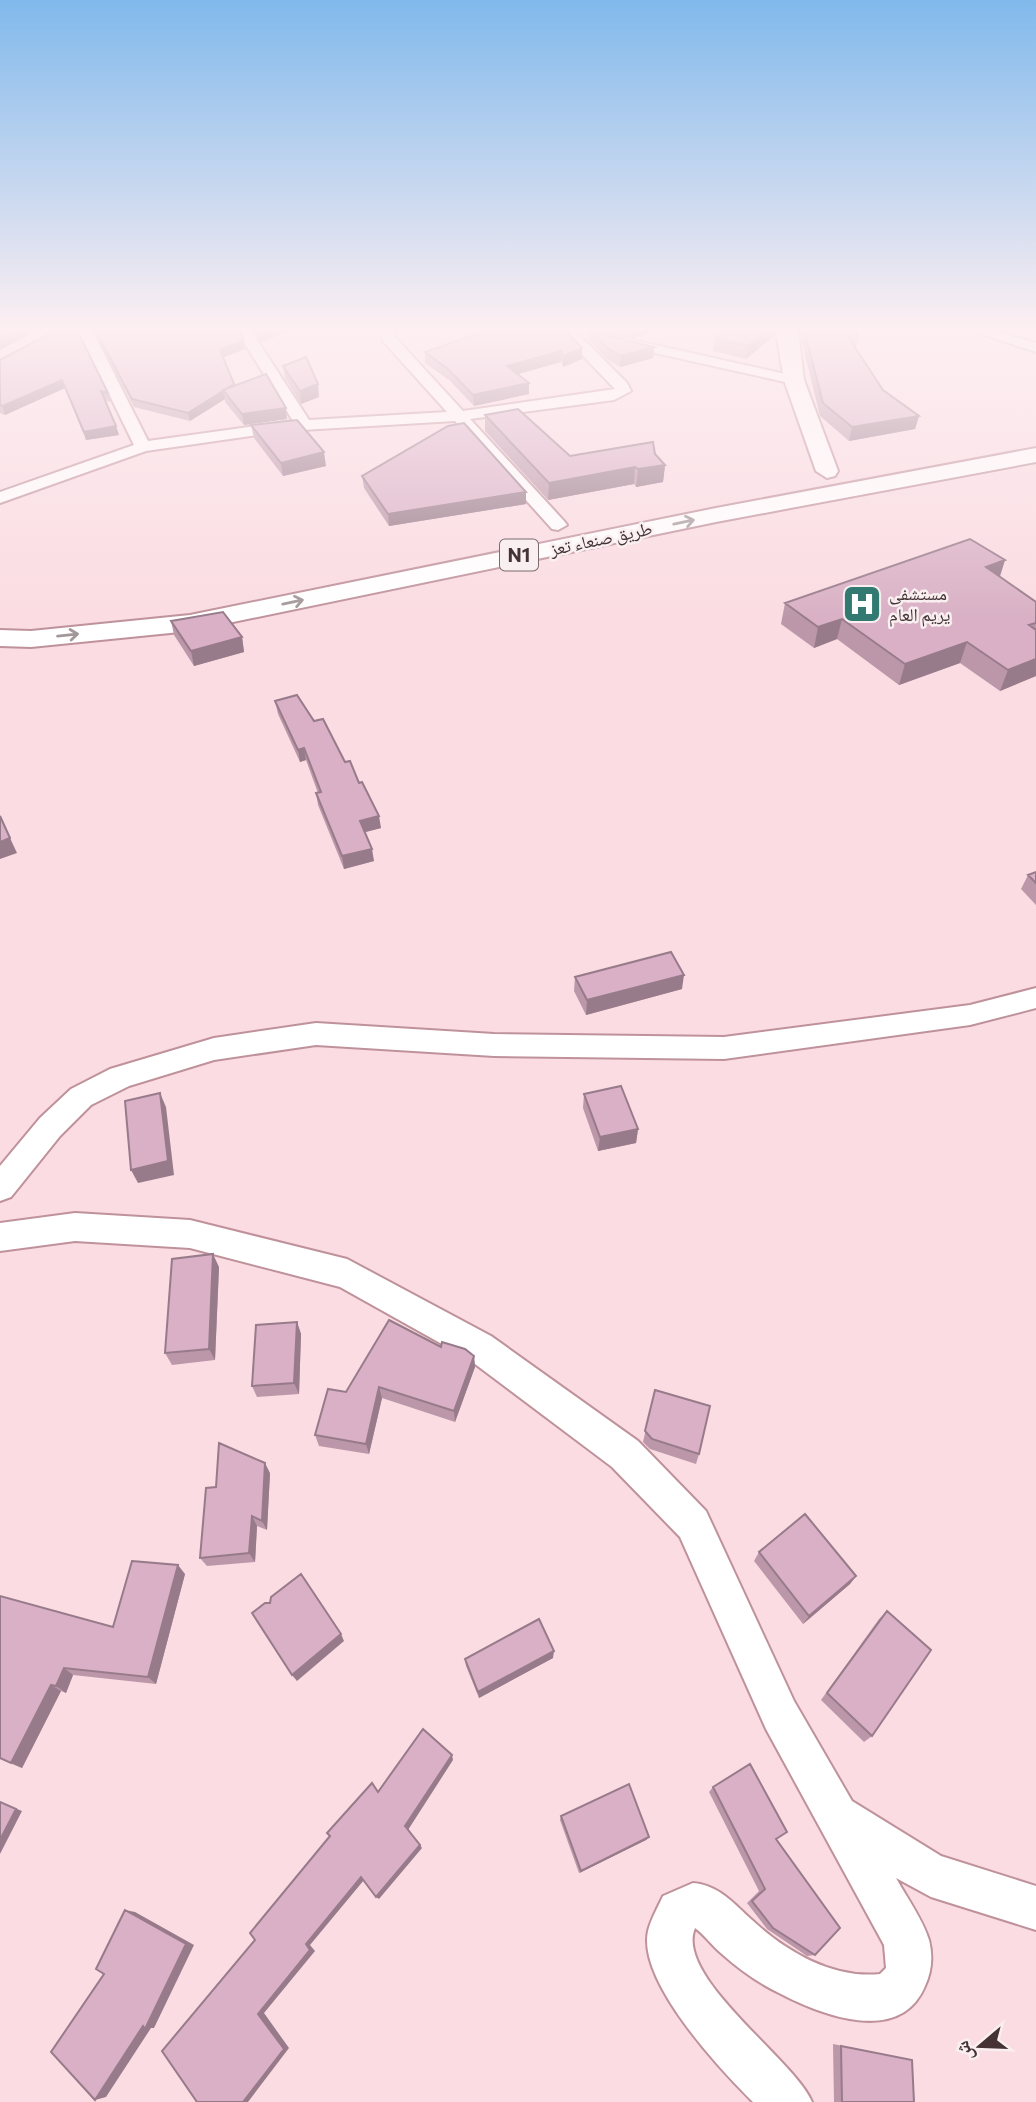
<svg xmlns="http://www.w3.org/2000/svg" width="1036" height="2102" viewBox="0 0 1036 2102" font-family="Commissioner,'Noto Naskh Arabic',sans-serif">
	<style>
		.lines { fill: none; stroke-linecap: round; stroke-linejoin: round }
		.street-casing { stroke: #bf929b; stroke-width: 4 }
		.secondary-casing { stroke: #bf929b; stroke-width: 4 }
		.highway-casing { stroke: #bf929b; stroke-width: 4 }
		.street { fill: #fff; fill-rule: evenodd }
		.secondary { fill: #fff; fill-rule: evenodd }
		.highway { fill: #fff; fill-rule: evenodd }
		.wall { fill: #bb97a9 }
		.shaded-wall { fill: #987b8a }
		.building { fill: #d9b0c5; stroke: #987b8a; stroke-width: 2 }
		.oneway { stroke: #a2989a }
		.labels { text-anchor: middle; stroke-width: 5; stroke-linejoin: round; paint-order: stroke }
		.far-street-label { font-size: 18px; fill: #443235; stroke: #f9eff1 }
		.far-poi-label { font-size: 18px; fill: #443235; stroke: #f9eff1; text-anchor: start }
		.shield { fill: #f9eff1; stroke: #7a6b6d; stroke-width: 2 }
		.shield-label { font-size: 19px; font-weight: bold; fill: #443235 }
	</style>
	<rect width="100%" height="100%" fill="#fadce2"/>
	<g class="lines">
		<g class="street-casing">
			<path id="street" d="M76,326H90L148,441L293,421L234,326H248L309,420L447,412L383,341L382,326H396L395,337L463,411L615,389L560,332L558,329L561,326H570L627,383L631,391L614,400L470,419L564,521L567,525L558,530L552,529L455,421L285,431L146,451L0,503V492L134,445Z
				M958,326H979L1036,343V352Z
				M615,336L794,376L801,380L794,384L610,343L608,340Z
				M1036,988V1008L970,1025L724,1059L494,1056L316,1045L214,1060L129,1086L91,1105L60,1136L11,1197L0,1201V1166L40,1118L71,1089L110,1069L214,1038L316,1023L494,1034L724,1037L970,1005Z
				M75,1213L190,1220L347,1259L491,1336L638,1441L706,1511L794,1701L852,1801L941,1856L1036,1886V1930L931,1897L896,1878C907,1898 922,1918 929,1940C933,1956 932,1971 925,1986C900,2046 821,2015 779,1993C758,1983 739,1969 722,1954C712,1946 705,1935 695,1928C674,1977 795,2060 812,2102H753C720,2069 637,1981 648,1931C651,1919 658,1907 663,1896L693,1883C719,1885 734,1904 752,1920C785,1951 833,1979 880,1974L886,1968L884,1945L766,1729L680,1537L612,1467L467,1358L340,1287L190,1248L75,1241L0,1251V1223Z"/>
		</g>
		<g class="secondary-casing">
			<path id="secondary" d="M775,326H794L798,332L804,380L838,471L835,476L827,478L816,471L784,380Z"/>
		</g>
		<g class="highway-casing">
			<path id="highway" d="M1036,448V462L716,522L190,631L31,647L0,646V630L31,631L190,615L716,508Z"/>
		</g>
		<use href="#street" class="street"/>
		<use href="#secondary" class="secondary"/>
		<use href="#highway" class="highway"/>
	</g>
	<path class="wall" d="M91,326H236L245,349L223,357L234,386L287,419L244,425L225,402V399L190,421L134,407Z
		M251,326H300L261,342Z
		M596,326H663L632,339L595,331Z
		M731,326H776L775,335L746,359L713,351L715,339Z
		M798,326H855L858,337L856,349L883,390L919,416L915,429L849,441L820,416Z
		M590,331L654,347L653,358L620,367L608,360L589,341Z
		M582,348V359L563,367L561,362L518,374L529,383V394L474,406L449,380L425,363V352Z
		M0,360L108,393L110,402L105,400L116,426L119,435L86,440L65,388L5,415L0,413Z
		M283,366L319,397L301,404L285,378Z
		M485,415L570,456L655,454L665,465L663,482L636,487L634,484L548,500L485,431Z
		M251,425L326,466L283,476L254,438Z
		M362,476L526,504L389,526L364,488Z
		M1005,560L1000,577L1036,603V676L1000,691L960,663L899,685L837,639L814,648L781,624L785,603Z
		M171,621L242,637L244,652L194,666L174,635Z
		M275,701L314,721L359,783L381,828L365,832L374,861L344,869L318,805L316,793H318L306,760L300,762L278,714Z
		M1036,872V905L1021,889L1028,875Z
		M575,977L682,989L586,1015L574,991Z
		M584,1094L638,1129L636,1143L598,1151L583,1108Z
		M219,1267L215,1360L172,1365L165,1353Z
		M297,1322L301,1334L299,1394L257,1397L252,1386Z
		M441,1347L474,1356L475,1367L455,1422L382,1398L369,1454L319,1446L315,1435L346,1392Z
		M655,1390L699,1454L696,1464L650,1449L643,1442Z
		M270,1473L267,1530L257,1526L255,1562L207,1566L200,1558L216,1487Z
		M759,1552L856,1576L850,1584L803,1624L754,1561Z
		M185,1574L156,1684L73,1675L66,1693L61,1691L22,1768L0,1759V1596L113,1627Z
		M887,1611L872,1736L864,1742L821,1700L879,1619Z
		M553,1658L479,1698L466,1666L465,1659Z
		M713,1787L776,1839L815,1955L807,1956L767,1929L747,1903L759,1891L709,1792Z
		M561,1816L646,1840L579,1873L560,1820Z
		M833,2044L912,2060L914,2102H834Z"/>
	<path class="shaded-wall" d="M28,326H46L0,350V341Z
		M280,326H300L261,342L260,334Z
		M643,326H663L632,339V330Z
		M773,326H776L775,335L746,359L748,346Z
		M244,340L245,349L222,358L220,350Z
		M654,347L653,358L620,367L621,356Z
		M582,348V359L563,367V356Z
		M561,351V362L507,377V366Z
		M62,380L65,388L5,415L3,406Z
		M529,383V394L474,406L473,395Z
		M234,384L235,392L223,390L225,399L190,421L188,413Z
		M318,384L319,397L301,404L300,391Z
		M286,408L287,419L244,425L242,414Z
		M919,416L915,429L849,441L852,427Z
		M116,426L119,435L86,440L84,432Z
		M324,452L326,466L283,476L281,463Z
		M665,465L663,482L636,487L638,469Z
		M635,467L634,484L548,500L549,483Z
		M526,492V504L389,526L388,514Z
		M1005,560L998,581L986,567Z
		M842,619L837,639L814,648L818,627Z
		M242,637L244,652L194,666L191,651Z
		M967,642L960,663L899,685L905,664Z
		M1036,659V676L1000,691L1008,670Z
		M304,748L306,760L300,762L298,750Z
		M379,816L381,828L362,833L360,821Z
		M10,838L17,853L0,859V842Z
		M372,849L374,861L344,869L342,856Z
		M684,975L682,989L586,1015L587,1000Z
		M160,1093L166,1107L174,1175L138,1183L131,1170Z
		M638,1129L636,1143L598,1151L600,1137Z
		M213,1254L219,1267L215,1360L209,1349Z
		M297,1322L301,1334L299,1394L294,1383Z
		M474,1356L475,1367L455,1422L454,1411Z
		M379,1387L382,1398L369,1454L366,1444Z
		M265,1463L270,1473L267,1530L262,1521Z
		M252,1516L257,1526L255,1562L249,1553Z
		M178,1565L185,1574L156,1684L148,1677Z
		M856,1576L850,1584L803,1624L809,1616Z
		M341,1634L344,1641L297,1681L292,1675Z
		M554,1651L553,1658L479,1698L478,1692Z
		M64,1668L73,1675L66,1693L56,1686Z
		M51,1685L61,1691L22,1768L11,1763Z
		M452,1755L453,1760L408,1830L405,1826Z
		M0,1802L22,1811L0,1854Z
		M649,1837L646,1840L579,1873L581,1871Z
		M420,1845L422,1848L379,1899L376,1897Z
		M361,1877L364,1880L310,1945L315,1951L264,2013L289,2048L248,2102H243L258,2014L306,1944Z
		M125,1910L135,1912L194,1945L154,2028H151L106,2097L95,2100Z"/>
	<path class="building" d="M0,326H28L0,341Z
		M64,326H75L108,393L101,391L116,426L84,432L62,380L3,406L0,405V360Z
		M93,326H236L244,340L220,350L234,384L188,413L132,399Z
		M255,326H280L260,334Z
		M500,326H560L582,348L563,356L561,351L507,366L529,383L473,395L448,369L425,352Z
		M613,326H643L632,330Z
		M731,326H773L748,346L715,339Z
		M803,326H855L858,337H848L883,390L919,416L852,427L823,403Z
		M590,331L654,347L621,356L609,349Z
		M306,357L318,384L300,391L283,366Z
		M266,374L286,408L242,414L223,390Z
		M518,409L570,456L653,442L655,454L665,465L638,469L635,467L549,483L485,415Z
		M297,420L324,452L281,463L251,425Z
		M464,423L526,492L388,514L362,476L448,426Z
		M970,539L1005,560L986,567L1036,602V623L1029,625L1036,630V659L1008,670L967,642L905,664L842,619L818,627L785,603Z
		M223,612L242,637L191,651L171,621Z
		M297,695L314,721L323,719L345,762L350,761L359,783L362,782L379,816L360,821L372,849L342,856L316,793L321,792L304,748L298,750L275,701Z
		M0,816L10,838L0,842Z
		M1036,872V883L1028,875Z
		M671,952L684,975L587,1000L575,977Z
		M621,1086L638,1129L600,1137L584,1094Z
		M160,1093L168,1161L131,1170L125,1101Z
		M213,1254L209,1349L165,1353L172,1259Z
		M389,1320L441,1347L442,1342L465,1349L474,1356L454,1411L379,1387L366,1444L315,1435L328,1389L346,1392Z
		M297,1322L294,1383L252,1386L256,1325Z
		M655,1390L710,1406L699,1454L652,1439L645,1431Z
		M219,1443L265,1463L262,1521L252,1516L249,1553L200,1558L206,1488L216,1487Z
		M805,1514L856,1576L809,1616L759,1552Z
		M132,1561L178,1565L148,1677L64,1668L56,1686L51,1685L11,1763L0,1758V1596L113,1627Z
		M301,1574L341,1634L292,1675L252,1613L265,1603H270L271,1597Z
		M887,1611L931,1650L872,1736L827,1693Z
		M539,1619L554,1651L478,1692L465,1659Z
		M423,1729L452,1755L405,1826L420,1845L376,1897L361,1877L306,1944L310,1950L258,2014L284,2049L243,2102H197L162,2051L255,1940L250,1933L330,1836L327,1833L372,1783L378,1792Z
		M750,1764L787,1832L776,1839L840,1928L815,1955L773,1928L752,1901L765,1889L713,1787Z
		M629,1784L649,1837L581,1871L561,1816Z
		M0,1802L16,1809L0,1840Z
		M125,1910L186,1944L145,2029L143,2026L95,2100L51,2052L104,1974L96,1969Z
		M841,2046L912,2060L914,2102H842Z"/>
	<defs><path id="oneway-shaft" d="M-6 0H5M1.5-3L5.5 0L1.5 3" fill="none" stroke-width="1.6" stroke-linecap="round" stroke-linejoin="round" transform="scale(1.75)"/></defs>
	<g class="oneway">
		<use href="#oneway-shaft" transform="translate(684 522) rotate(-12)"/>
		<use href="#oneway-shaft" transform="translate(293 602) rotate(-12)"/>
		<use href="#oneway-shaft" transform="translate(68 635) rotate(-6)"/>
	</g>
	<linearGradient id="sky" x2="0" y2="1"><stop stop-color="#81b9ec"/><stop offset="0.53" stop-color="#fdeff2"/><stop offset="1" stop-color="#fdeff2" stop-opacity="0"/></linearGradient>
	<rect width="1036" height="620" fill="url(#sky)"/>
	<defs>
		<g id="hospital-square" transform="scale(2.0125)"><rect x="-9" y="-9" width="18" height="18" rx="4" fill="#327971" stroke="#f9eff1"/><path d="M-5-5h3v3.5h4V-5h3V5h-3V1.5h-4V5h-3Z" fill="#fff"/></g>
	</defs>
	<g fill-rule="evenodd">
		<use href="#hospital-square" x="862" y="604"/>
	</g>
	<g class="labels">
		<g class="far-street-label">
			<text transform="translate(601 539) rotate(-12)" y="6">طريق صنعاء تعز</text>
		</g>
		<g class="far-poi-label">
			<text x="889" y="600">مستشفى<tspan x="889" dy="21">يريم العام</tspan></text>
		</g>
		<rect class="shield" x="500" y="539.5" width="38" height="31" rx="5"/>
		<g class="shield-label">
			<text x="519" y="562">N1</text>
		</g>
	</g>
	<g transform="translate(980 2046) rotate(251)" stroke="#f9eff1" stroke-width="5" paint-order="stroke">
	<path d="M0-5L12 26L0 18L-12 26Z" fill="#443235"/>
	<text y="-10" font-size="19" font-weight="bold" text-anchor="middle" fill="#443235">ش</text>
	</g>
</svg>
